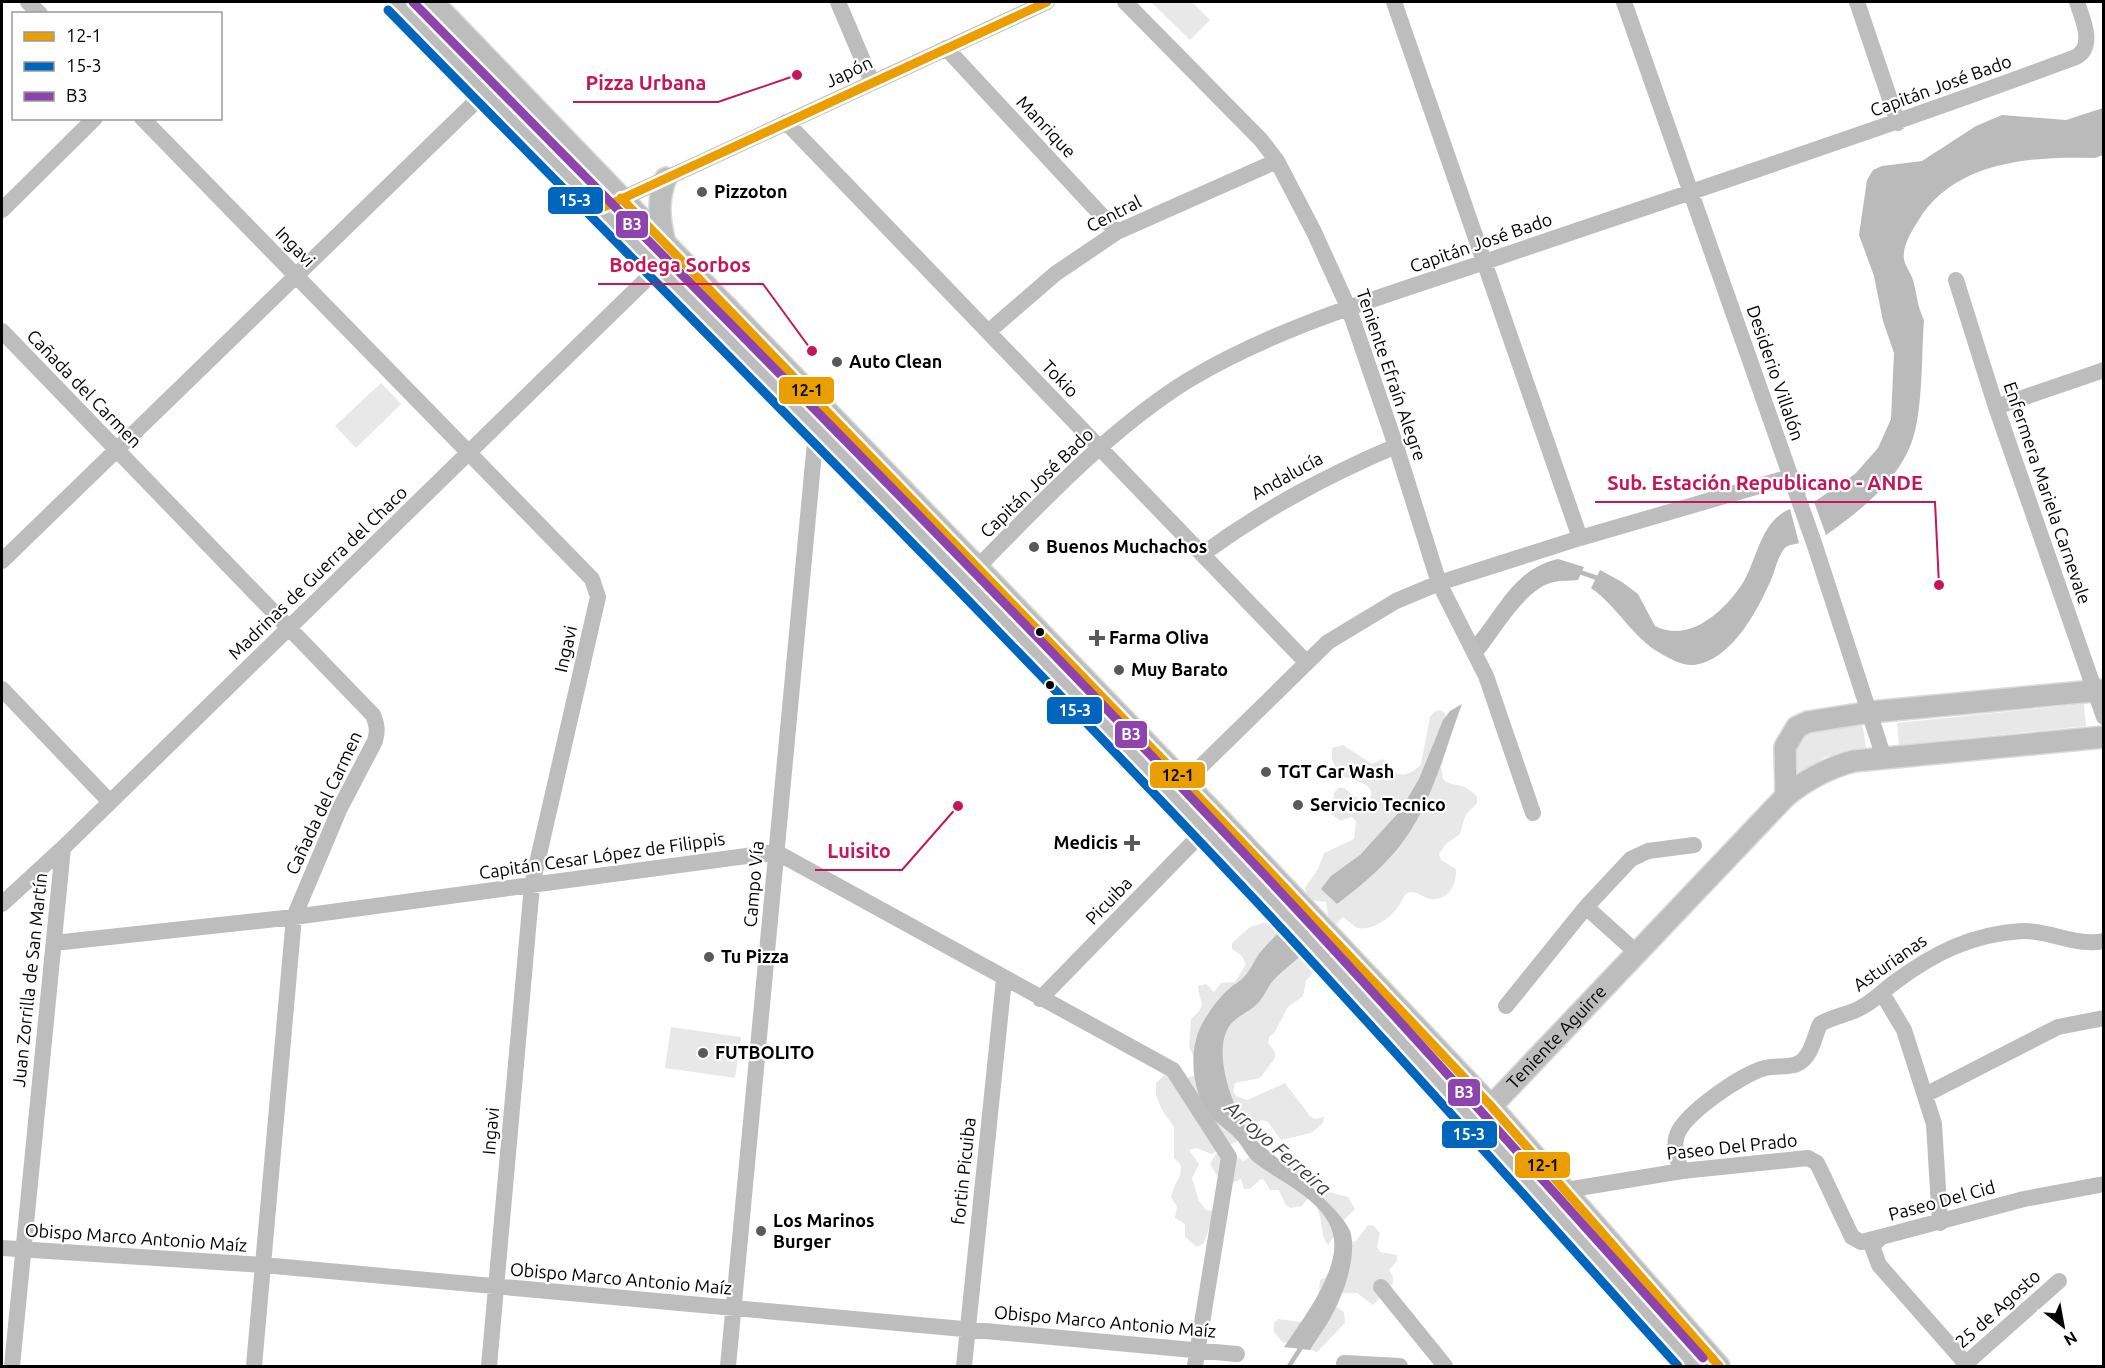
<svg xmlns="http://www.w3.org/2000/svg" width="2105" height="1368" viewBox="0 0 2105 1368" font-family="Ubuntu,sans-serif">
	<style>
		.green { fill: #e8e8e8 }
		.water { fill: #bababa }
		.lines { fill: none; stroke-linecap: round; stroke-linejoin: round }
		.stream { stroke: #bababa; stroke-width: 4.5 }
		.major-casing { stroke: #dbdbdb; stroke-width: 24 }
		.minor { stroke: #bdbdbd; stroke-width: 16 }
		.major { stroke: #bdbdbd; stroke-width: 21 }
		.bus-1-casing { stroke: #fff; stroke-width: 14 }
		.bus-2-casing { stroke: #fff; stroke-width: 14 }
		.bus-3-casing { stroke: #fff; stroke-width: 14 }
		.bus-1 { stroke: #eb9e00; stroke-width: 9 }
		.bus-2 { stroke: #0065bd; stroke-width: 9 }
		.bus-3 { stroke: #8e44ad; stroke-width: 9 }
		.poi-dot { fill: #595959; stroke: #fff; stroke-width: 2 }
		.bus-dot { fill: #000; stroke: #fff; stroke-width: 2 }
		.labels { text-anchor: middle; stroke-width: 4.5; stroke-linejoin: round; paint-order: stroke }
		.street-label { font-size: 18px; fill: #000; stroke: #fff }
		.poi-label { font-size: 18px; font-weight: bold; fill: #000; stroke: #fff; text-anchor: start }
		.water-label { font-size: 20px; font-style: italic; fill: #3e3e3e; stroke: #fff }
		.leader { fill: none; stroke: #c2185b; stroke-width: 2 }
		.callout-dot { fill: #c2185b; stroke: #fff; stroke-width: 2 }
		.callout-label { font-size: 20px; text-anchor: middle; font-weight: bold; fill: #c2185b; stroke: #fff; stroke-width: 4.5; stroke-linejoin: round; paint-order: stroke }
		.line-badge { stroke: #fff; stroke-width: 2 }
		.badge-label { font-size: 16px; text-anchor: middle; font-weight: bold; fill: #fff }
		.pale-badge-label { font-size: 16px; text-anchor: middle; font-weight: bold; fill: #111 }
	</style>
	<rect width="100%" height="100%" fill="#fff"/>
	<path class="green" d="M412,2H417L484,71L480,72Z
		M1151,2H1192L1210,20L1190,40Z
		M501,88L597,186L595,188L499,92Z
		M381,383L401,404L356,448L335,426Z
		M2084,704L2086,726L1899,745L1897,723Z
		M1440,710L1445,713L1448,743L1441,767L1443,779C1454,789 1463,780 1477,797V803L1465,816L1460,834L1446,844L1439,854L1441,860L1456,869C1457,883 1449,901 1432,899C1423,898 1418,891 1409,892C1402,896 1403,901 1398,907C1389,919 1372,931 1357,928L1343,917L1331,929L1325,922L1329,919L1326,902L1308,900L1305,888L1318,869L1324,853L1354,839L1356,822L1352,817L1341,821L1331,814L1334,793L1338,788H1344L1362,802L1368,803C1381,782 1351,781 1340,775L1332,760V748L1343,745L1372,764L1382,759L1387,761C1394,779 1409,778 1421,764L1430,717L1434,712Z
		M1859,724L1863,727L1866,748L1863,751L1825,757L1795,779C1795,769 1794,759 1795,749C1799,726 1841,727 1859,724Z
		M1270,921L1282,928L1287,944L1304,949L1320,965L1306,981L1303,996L1288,1007L1274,1033L1269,1037L1268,1043L1275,1052V1058L1260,1078L1235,1083L1233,1091L1236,1096L1247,1100L1285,1083L1310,1116L1315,1119L1324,1117L1323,1123L1311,1133L1281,1140L1268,1122L1262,1120C1251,1124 1245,1133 1237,1141C1234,1144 1217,1151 1211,1154L1197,1148L1189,1150L1199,1164L1192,1178L1199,1201L1206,1210L1215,1211L1204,1243L1197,1247L1185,1237V1224L1175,1218L1177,1207L1171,1197C1173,1184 1182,1178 1181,1165L1174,1158V1127L1162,1110L1156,1095V1083L1169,1071L1185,1079L1195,1075L1198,1066L1189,1047L1191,1019C1208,1004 1200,1006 1198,986L1206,984L1214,992L1221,983L1235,982L1246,964L1242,956L1232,949V943L1250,927Z
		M671,1027L741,1037L735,1078L665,1068Z
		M1217,1152L1233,1154L1243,1161C1246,1160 1247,1158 1250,1157C1262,1153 1310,1171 1320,1178L1322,1190L1348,1197L1355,1209L1344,1220L1328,1245C1318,1232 1326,1216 1311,1199H1307L1302,1206L1290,1208L1285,1204L1279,1190H1270L1264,1180L1261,1179L1250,1189H1244L1241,1179L1232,1183L1220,1180L1210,1164Z
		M1368,1225L1374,1226L1380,1233L1377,1247L1380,1252L1397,1255V1261L1389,1270L1393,1277V1283L1373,1305L1357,1293L1319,1294L1320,1280L1328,1276L1350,1242L1356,1241Z
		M1334,1305L1344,1312L1345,1323L1317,1352L1290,1342L1283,1343L1274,1332V1323L1278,1319L1301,1322Z"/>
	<path class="water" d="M2103,108V155L2095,158C2032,156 1954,161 1918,221C1912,231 1902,246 1904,259C1905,266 1911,273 1913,280C1917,294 1917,306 1924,320C1921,355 1924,420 1908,451C1891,487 1857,513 1826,535L1814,502L1855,474L1878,448L1891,419L1894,353L1883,321L1874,276L1859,235L1867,180L1873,170L1882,166L1922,161L1976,126L2002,115L2066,120Z
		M1790,509L1799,543C1795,544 1789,545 1786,547C1778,554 1775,571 1771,580C1757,611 1732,660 1694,665C1683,666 1670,659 1660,653C1633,638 1617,606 1591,588L1600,570L1622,582L1638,594L1655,626C1690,644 1726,610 1744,581C1758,556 1761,521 1790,509Z
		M1558,559L1584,567L1578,580C1570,581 1562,580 1554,582C1526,587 1500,634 1483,655L1473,639C1500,607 1514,569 1558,559Z
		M1462,704C1446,747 1433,798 1407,836C1389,863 1362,885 1337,904L1321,889L1331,876L1360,855L1400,811L1419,779L1443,720L1450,711Z
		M1277,934L1299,957C1290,966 1279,973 1271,983C1267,989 1264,996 1259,1002C1251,1011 1237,1016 1230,1025C1210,1052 1235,1115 1253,1138C1273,1155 1347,1212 1351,1234C1356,1259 1344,1293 1332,1315C1326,1327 1317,1338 1310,1350L1284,1347C1303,1319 1329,1285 1334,1252C1340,1205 1283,1185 1254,1162C1247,1156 1243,1147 1237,1140C1230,1132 1221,1126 1213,1119C1192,1096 1187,1052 1202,1024C1209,1012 1219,997 1230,988C1234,984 1240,982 1244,977C1250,971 1254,961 1259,954C1264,947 1271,941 1277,934Z"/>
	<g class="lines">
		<path class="stream" d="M1577,571L1600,579
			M1289,1366L1302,1346"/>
		<g class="major-casing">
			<g id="major">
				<path d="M397,2C666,277 938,549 1203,828C1371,1004 1531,1186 1694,1366"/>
				<path d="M433,2L1218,817L1491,1106L1719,1366"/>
				<path d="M665,243C659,219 657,201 666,178"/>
				<path d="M1786,796L1785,747L1797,727L1808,722L1871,712L2104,690"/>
				<path id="s1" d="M1481,1117L1786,796C1807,779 1827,768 1854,761L2104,737"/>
			</g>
		</g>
		<path class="minor" d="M28,2L40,14
			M838,2L872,82
			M1125,2L1261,140L1277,161L1314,232L1349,309L1396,446L1439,583L1486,676L1533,813
			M1394,2L1580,538
			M1624,2L1814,543L1884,758
			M1857,2L1898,123
			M946,48L1117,232
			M142,118L592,579L598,597L532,885L489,1366
			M786,122L1306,662
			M602,208L1047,2
			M2,210L95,118
			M1956,280L1996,407L2104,717
			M2,331L373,715C377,725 378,731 375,741L340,808L294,917L254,1366
			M988,332L1055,274L1117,232L1277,161
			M1996,407L2104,370
			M1204,553C1266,508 1326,476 1396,446
			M2,561L504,74
			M969,576C1035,509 1107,431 1187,381C1282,323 1400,292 1505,255C1696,190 1887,127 2076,57C2096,46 2082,18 2077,2
			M2,689L110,802
			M1184,783L1328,642L1396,601L1439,583L1580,538L1790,477
			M2,904L63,848L659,267
			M1586,907L1636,952
			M54,943L294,917L776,852L1173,1070L1229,1157L1195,1366
			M1882,993L1904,1030L1934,1124L1940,1223
			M1040,999L1205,830
			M1506,1006L1586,907L1631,859L1648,851L1694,845
			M1925,1095L2058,1027L2104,1018
			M1682,1171C1677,1162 1673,1146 1677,1135C1685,1113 1742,1074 1765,1068C1775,1065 1787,1068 1797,1064C1812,1057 1814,1037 1820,1024C1833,1016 1849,1015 1862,1007C1875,1000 1884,990 1895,982C1934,953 1972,934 2022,931C2050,930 2076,947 2104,941
			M1554,1192L1682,1171L1808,1158L1817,1163L1852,1237L1861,1242L1881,1237
			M2,1248L263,1265L1237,1354
			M1381,1287L1445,1366
			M1344,1363L1400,1366
			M12,1366L63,848
			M728,1366L817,421
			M964,1366L1004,979
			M1963,1366L2059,1281
			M1968,1366L1879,1265L1872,1246L1881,1237L2024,1199L2104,1184"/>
		<use href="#major" class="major"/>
		<g class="bus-1-casing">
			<path id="bus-1" d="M621,198L1218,817L1491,1106L1719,1366
				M602,208L1047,2"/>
		</g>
		<g class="bus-2-casing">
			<path id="bus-2" d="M388,10C678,306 971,598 1255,900C1398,1053 1538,1211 1678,1366"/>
		</g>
		<g class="bus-3-casing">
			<path id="bus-3" d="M413,2C701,295 992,585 1273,884C1419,1040 1560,1200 1703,1358"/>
		</g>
		<use href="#bus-1" class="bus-1"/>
		<use href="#bus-2" class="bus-2"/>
		<use href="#bus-3" class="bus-3"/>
	</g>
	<g class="poi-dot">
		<circle cx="702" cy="192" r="6"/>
		<circle cx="837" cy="362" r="6"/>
		<circle cx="1034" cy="547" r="6"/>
		<path d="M1094 629h6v6h6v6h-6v6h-6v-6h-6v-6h6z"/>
		<circle cx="1119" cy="670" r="6"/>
		<circle cx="1266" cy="772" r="6"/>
		<circle cx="1298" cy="805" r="6"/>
		<path d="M1129 834h6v6h6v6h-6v6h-6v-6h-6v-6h6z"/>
		<circle cx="709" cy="957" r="6"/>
		<circle cx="703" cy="1053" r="6"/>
		<circle cx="761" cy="1231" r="6"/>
	</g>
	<g class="bus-dot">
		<circle cx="1040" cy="632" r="5"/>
		<circle cx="1050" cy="685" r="5"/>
	</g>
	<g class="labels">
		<g class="street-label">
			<text transform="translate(849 72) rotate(-25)" y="6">Japón</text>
			<text transform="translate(1941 86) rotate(-20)" y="6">Capitán José Bado</text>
			<text transform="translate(1046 127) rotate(47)" y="6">Manrique</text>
			<text transform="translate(1114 214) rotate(-27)" y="6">Central</text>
			<text transform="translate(1481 243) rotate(-19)" y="6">Capitán José Bado</text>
			<text transform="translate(295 247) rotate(46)" y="6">Ingavi</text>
			<text transform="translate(1775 373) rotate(71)" y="6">Desiderio Villalón</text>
			<text transform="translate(1391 375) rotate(71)" y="6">Teniente Efraín Alegre</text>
			<text transform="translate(1060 379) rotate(46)" y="6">Tokio</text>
			<text transform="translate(84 389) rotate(46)" y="6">Cañada del Carmen</text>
			<text transform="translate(1287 476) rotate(-29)" y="6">Andalucía</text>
			<text transform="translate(1037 483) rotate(-44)" y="6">Capitán José Bado</text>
			<text transform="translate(2047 493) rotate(71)" y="6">Enfermera Mariela Carnevale</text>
			<text transform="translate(318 573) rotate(-44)" y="6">Madrinas de Guerra del Chaco</text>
			<text transform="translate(566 649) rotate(-77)" y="6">Ingavi</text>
			<text transform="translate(324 803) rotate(-65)" y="6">Cañada del Carmen</text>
			<text transform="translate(602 856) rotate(-8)" y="6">Capitán Cesar López de Filippis</text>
			<text transform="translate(754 884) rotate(-85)" y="6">Campo Vía</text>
			<text transform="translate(1109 901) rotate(-46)" y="6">Picuiba</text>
			<text transform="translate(1890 963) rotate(-35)" y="6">Asturianas</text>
			<text transform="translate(30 980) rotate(-84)" y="6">Juan Zorrilla de San Martín</text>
			<text dy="6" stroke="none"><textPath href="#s1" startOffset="110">Teniente Aguirre</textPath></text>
			<text transform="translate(491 1131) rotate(-85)" y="6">Ingavi</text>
			<text transform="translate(1732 1147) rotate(-6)" y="6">Paseo Del Prado</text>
			<text transform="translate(964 1171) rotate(-84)" y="6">fortin Picuiba</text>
			<text transform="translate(1942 1201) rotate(-15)" y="6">Paseo Del Cid</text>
			<text transform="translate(136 1238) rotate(4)" y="6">Obispo Marco Antonio Maíz</text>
			<text transform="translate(621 1279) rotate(5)" y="6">Obispo Marco Antonio Maíz</text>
			<text transform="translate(1998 1309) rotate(-42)" y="6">25 de Agosto</text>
			<text transform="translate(1105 1322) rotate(5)" y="6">Obispo Marco Antonio Maíz</text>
		</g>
		<g class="poi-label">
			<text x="714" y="198">Pizzoton</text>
			<text x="849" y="368">Auto Clean</text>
			<text x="1046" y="553">Buenos Muchachos</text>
			<text x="1109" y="644">Farma Oliva</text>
			<text x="1131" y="676">Muy Barato</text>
			<text x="1278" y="778">TGT Car Wash</text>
			<text x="1310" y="811">Servicio Tecnico</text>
			<text x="1118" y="849" text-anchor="end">Medicis</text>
			<text x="721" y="963">Tu Pizza</text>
			<text x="715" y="1059">FUTBOLITO</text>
			<text x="773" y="1227">Los Marinos<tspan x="773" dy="21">Burger</tspan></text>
		</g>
		<g class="water-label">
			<text transform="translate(1278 1148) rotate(41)" y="7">Arroyo Ferreira</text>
		</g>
	</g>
	<path class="leader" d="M797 75L718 102H573M812 351L763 284H598M1939 585L1935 502H1595M958 806L902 870H815"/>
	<g class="callout-dot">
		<circle cx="797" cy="75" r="6"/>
		<circle cx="812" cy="351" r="6"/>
		<circle cx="1939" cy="585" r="6"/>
		<circle cx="958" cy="806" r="6"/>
	</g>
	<g class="callout-label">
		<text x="646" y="90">Pizza Urbana</text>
		<text x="680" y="272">Bodega Sorbos</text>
		<text x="1765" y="490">Sub. Estación Republicano - ANDE</text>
		<text x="859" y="858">Luisito</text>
	</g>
	<g class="line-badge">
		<rect x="547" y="186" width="57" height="29" rx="6" fill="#0065bd"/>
		<rect x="615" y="210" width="34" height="29" rx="6" fill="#8e44ad"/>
		<rect x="778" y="376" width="57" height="29" rx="6" fill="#eb9e00"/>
		<rect x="1046" y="696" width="57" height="29" rx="6" fill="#0065bd"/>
		<rect x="1114" y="720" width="34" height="29" rx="6" fill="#8e44ad"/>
		<rect x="1149" y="761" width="57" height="28" rx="6" fill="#eb9e00"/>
		<rect x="1447" y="1078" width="34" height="29" rx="6" fill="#8e44ad"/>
		<rect x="1441" y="1120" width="57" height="29" rx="6" fill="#0065bd"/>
		<rect x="1514" y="1151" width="57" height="28" rx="6" fill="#eb9e00"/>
	</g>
	<g class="badge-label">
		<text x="575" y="206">15-3</text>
		<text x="632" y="230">B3</text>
		<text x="1075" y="716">15-3</text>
		<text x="1131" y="740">B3</text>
		<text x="1464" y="1098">B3</text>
		<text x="1469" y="1140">15-3</text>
	</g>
	<g class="pale-badge-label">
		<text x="807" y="396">12-1</text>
		<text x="1178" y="781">12-1</text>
		<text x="1543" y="1171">12-1</text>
	</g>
	<rect width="2105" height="1368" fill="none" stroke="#000000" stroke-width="6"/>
	<rect x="12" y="12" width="210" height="108" fill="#ffffff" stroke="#999999" stroke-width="1.5"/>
	<rect x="24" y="32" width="30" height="9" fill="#eb9e00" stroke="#999999" stroke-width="1.5"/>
	<text x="66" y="42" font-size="18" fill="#000000">12-1</text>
	<rect x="24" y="62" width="30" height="9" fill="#0065bd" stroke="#999999" stroke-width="1.5"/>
	<text x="66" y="72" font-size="18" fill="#000000">15-3</text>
	<rect x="24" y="92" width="30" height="9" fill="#8e44ad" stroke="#999999" stroke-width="1.5"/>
	<text x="66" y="102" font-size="18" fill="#000000">B3</text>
	<g transform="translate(2063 1326) rotate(149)" stroke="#ffffff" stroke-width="4.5" paint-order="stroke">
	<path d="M0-4.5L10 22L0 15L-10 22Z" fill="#000000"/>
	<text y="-9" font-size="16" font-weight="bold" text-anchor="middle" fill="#000000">N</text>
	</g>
</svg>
